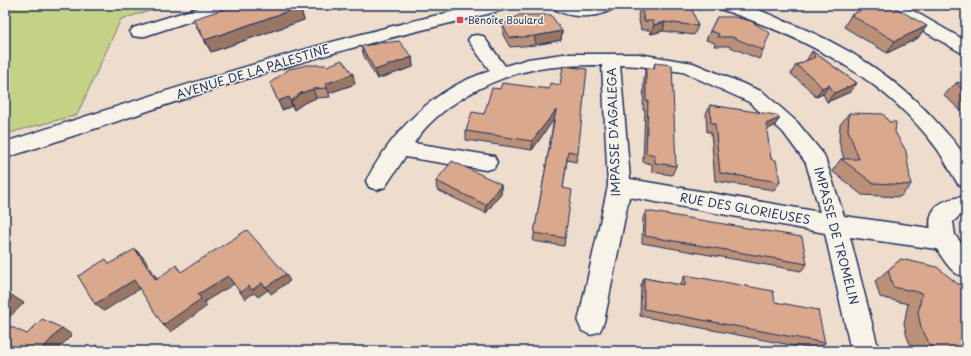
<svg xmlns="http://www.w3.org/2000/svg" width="971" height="356" viewBox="0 0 971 356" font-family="'Playpen Sans',sans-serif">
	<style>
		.green { fill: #c5d185; stroke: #708072 }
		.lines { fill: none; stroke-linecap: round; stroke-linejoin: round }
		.minor-casing { stroke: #1b2f5e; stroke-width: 3 }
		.major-casing { stroke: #1b2f5e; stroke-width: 3 }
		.minor { fill: #f7f3e8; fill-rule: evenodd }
		.major { fill: #f7f3e8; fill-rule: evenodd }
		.wall { fill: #bb9079; stroke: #1b2f5e }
		.shaded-wall { fill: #997663; stroke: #1b2f5e }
		.building { fill: #daa88d; stroke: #1b2f5e }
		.poi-dot { fill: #d1495b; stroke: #f7f3e8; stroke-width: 1.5 }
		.labels { text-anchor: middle; stroke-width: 3; stroke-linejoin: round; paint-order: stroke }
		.far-poi-label { font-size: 10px; fill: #1b2f5e; stroke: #f7f3e8; text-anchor: start }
		.street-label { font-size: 12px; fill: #1b2f5e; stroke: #f7f3e8 }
	</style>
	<rect width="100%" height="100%" fill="#eedccd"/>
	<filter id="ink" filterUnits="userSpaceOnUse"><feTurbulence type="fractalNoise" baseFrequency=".025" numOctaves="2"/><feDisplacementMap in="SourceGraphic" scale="8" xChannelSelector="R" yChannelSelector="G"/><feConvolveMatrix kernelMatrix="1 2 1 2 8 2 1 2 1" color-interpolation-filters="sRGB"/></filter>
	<g filter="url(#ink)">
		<path class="green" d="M5,5H171L121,19L77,115L5,134Z"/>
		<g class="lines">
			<g class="minor-casing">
				<path id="minor" d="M207,5H232L230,8L145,36L139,37L133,36L130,32L133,28Z
					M882,5H903L966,41V53L960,52L884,8Z
					M477,35L483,36L505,66L528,59L563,54H639L693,63L763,92L797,122L824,155L844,216L944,230L953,233L956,240L953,247L944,250L850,237L879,351H851L825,233L629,197L604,322L600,331L591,335L582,331L578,322L608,186L602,65C579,65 555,66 532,70C490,78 437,107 414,143L494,156L497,162L494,168L486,170L405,157L385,187L377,190L369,187L366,181C393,130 434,88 490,71L468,40L471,36ZM620,65L639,66L683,72L749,102L783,132L806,163L820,212L630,179Z"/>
			</g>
			<g class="major-casing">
				<path id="major" d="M482,5H513L511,8C448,24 385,38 323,56C216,86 111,125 5,158V142C163,92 320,40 482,5Z
					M551,5L584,6L616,5C606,20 561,20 551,5Z
					M715,5C723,5 731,4 739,5C754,7 769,14 782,20C843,43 899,78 942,128C950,137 961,148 965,159C968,166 966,179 966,187L958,184C951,173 945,161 938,150C884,76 802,36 717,8Z
					M966,196V214L959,216L953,222L955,235L966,249V277C963,276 960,275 957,274C941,263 919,223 937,206C945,199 956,198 966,196Z"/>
			</g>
			<use href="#minor" class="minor"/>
			<use href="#major" class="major"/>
		</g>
		<path class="wall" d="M335,5H361L339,11Z
			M924,5H937L935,8Z
			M641,6L698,26L694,35L663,31L651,34L650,30H641L638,15Z
			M300,7L304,20L211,52L199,32L193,19Z
			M851,15L918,38L887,53L844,27Z
			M717,17L763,50L759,59L728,46H714L715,43L706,40L710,31Z
			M503,25L562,31L561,40L535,45L510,47L503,35Z
			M361,46L412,57L413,67L377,79L364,56Z
			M812,51L857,83L850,92L827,102L823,94L816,97L808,88L791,74L796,65L806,61Z
			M655,63L676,166L672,175L652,172V164L643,162L645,110H643L644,77L646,68L653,69Z
			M327,66L355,84L329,93L330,97L316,98L304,103L294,110L292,106L282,110L270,83Z
			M966,82V116L944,95L956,83Z
			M500,89H549L578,153L576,162L567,160L563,188L565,238L564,246L533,241L554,119L532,150L466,140V131L484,114Z
			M710,105L780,118L774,126L766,130L771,159L780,182L774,190L715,181L711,132H707L706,114Z
			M849,113L895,132L911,185L900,197L862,195L832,171L841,159H844L839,142L840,125Z
			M436,181L501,184V193L486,213L437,190Z
			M646,211L807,264L801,271L642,243L643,218Z
			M901,259L966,351H913L907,337L904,323L908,304L880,297L875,281Z
			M685,275L775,302L825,343L816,350L640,316L641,286L644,278L681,285V283Z"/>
		<path class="shaded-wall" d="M337,5H361L339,11Z
			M300,7L304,20L211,52L205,40Z
			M665,22L663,31L651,34L654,25Z
			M927,26L918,38L887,53L895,41Z
			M562,31L561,40L535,45V36Z
			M412,57L413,67L377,79L375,70Z
			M353,74L355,84L329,93L325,84Z
			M857,83L850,92L827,102L834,93Z
			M829,85L823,94L816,97L822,88Z
			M313,89L316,98L304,103L294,110L291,101L301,93Z
			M289,97L292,106L282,110L278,101Z
			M556,110L555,118L532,150V141Z
			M780,118L774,126L761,133L766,124Z
			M501,184V193L486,213V205Z
			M135,249L143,257L163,287L156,280Z
			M286,274L290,281L271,294L266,287Z
			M228,276L234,284L204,302L207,306L171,332L163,325L198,294Z
			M134,280L142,287L104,311L95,304Z
			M262,283L268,290L258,297L254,293L245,299L240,292L249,286Z
			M13,296L24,303L5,321V304Z
			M62,328L72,335L56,351H40Z"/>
		<path class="building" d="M237,5H298L300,7L205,40L193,19Z
			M644,5H685L691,6L698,26L665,22L654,25L653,21H644L641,6Z
			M872,5H891L927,26L895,41L851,15Z
			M519,15H551L562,31L535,36L510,38L503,25Z
			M717,17H734L751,21L770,33L763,50L732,37H718L719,34L710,31Z
			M399,41L412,57L375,70L361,46Z
			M812,51L857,83L834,93L829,85L822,88L814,79L796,65L815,57Z
			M342,60L353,74L325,84L327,88L313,89L301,93L291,101L289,97L278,101L270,83L289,69L307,65H326L327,66Z
			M655,63L672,65L676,166L655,163V155L646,153L648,101H646V68L654,69Z
			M563,66L587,69L578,153L568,151L563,188L572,190L565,238L534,233L556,110L532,141L466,131L472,112L484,114L492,88L500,89L502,83L549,89L550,83L560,85Z
			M966,82V92L956,83Z
			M710,105L776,115L780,118L766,124L771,159L776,160L780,182L720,173L715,124L711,123Z
			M849,113L883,114L889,122H896L895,132L906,151L911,185L873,183L841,159H859L848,130Z
			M452,161L501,184L486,205L436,181Z
			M646,211L802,237L807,264L645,236Z
			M247,230L286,274L266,287L262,283L252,290L249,286L240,292L228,276L198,294L201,299L163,325L134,280L95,304L78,276L106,259L109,264L135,249L156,280L176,265L181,272Z
			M901,259L937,267L958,284L966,285V351H935L931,347L921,327L918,313L922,293L893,287L888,270Z
			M685,275L773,291L775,302L818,310L825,343L644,309V278L685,286Z
			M5,292L13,296L5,304Z
			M42,319L62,328L40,351H8L9,350L5,347V324L27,334Z
			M97,345L110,351H92Z"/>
	</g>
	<rect class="poi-dot" x="456" y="16" width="8" height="8" rx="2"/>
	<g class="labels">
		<g class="far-poi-label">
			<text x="468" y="24">Benoîte Boulard</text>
		</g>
		<g class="street-label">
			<text transform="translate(253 72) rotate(-17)" y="4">AVENUE DE LA PALESTINE</text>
			<text transform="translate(614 132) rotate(-92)" y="4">IMPASSE D'AGALEGA</text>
			<text transform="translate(745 209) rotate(10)" y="4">RUE DES GLORIEUSES</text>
			<text transform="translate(836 236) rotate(75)" y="4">IMPASSE DE TROMELIN</text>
		</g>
	</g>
	<rect width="971" height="356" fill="none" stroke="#f7f3e8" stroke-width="20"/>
	<rect x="10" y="10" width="951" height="336" fill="none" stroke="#1b2f5e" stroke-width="1.5" filter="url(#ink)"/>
</svg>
